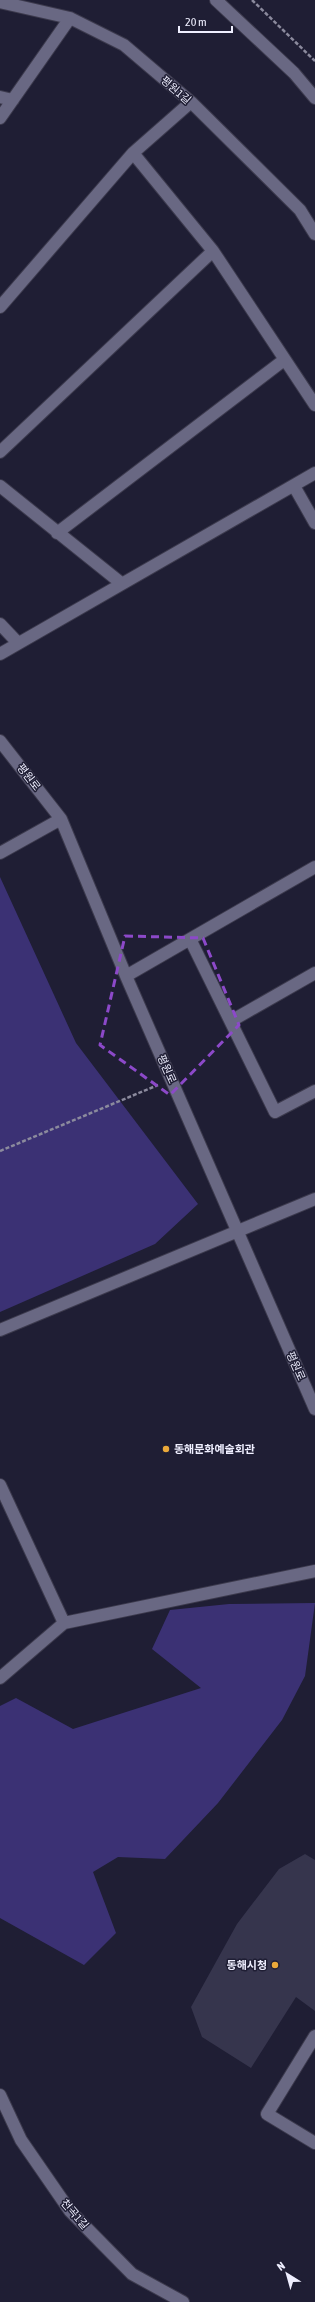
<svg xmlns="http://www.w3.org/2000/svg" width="315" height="2302" viewBox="0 0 315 2302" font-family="'Asap Condensed','Noto Sans KR',sans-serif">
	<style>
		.green { fill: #3b3174 }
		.building { fill: #36354d }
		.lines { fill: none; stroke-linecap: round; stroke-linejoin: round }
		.minor-casing { stroke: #3c3a4d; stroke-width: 14 }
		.path { stroke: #8b8a9d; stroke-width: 2.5; stroke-dasharray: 4 2; stroke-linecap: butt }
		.minor { stroke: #696883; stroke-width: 12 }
		.marked { fill: none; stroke: #8c49c9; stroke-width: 3; stroke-dasharray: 8 5; stroke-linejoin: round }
		.poi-dot { fill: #eba93a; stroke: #1f1e34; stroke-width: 1.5 }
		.labels { text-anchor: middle; stroke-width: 3; stroke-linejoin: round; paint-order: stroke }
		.street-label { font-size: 11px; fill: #efefff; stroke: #1f1e34 }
		.poi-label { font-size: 11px; font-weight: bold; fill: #efefff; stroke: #1f1e34; text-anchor: start }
	</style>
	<rect width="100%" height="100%" fill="#1f1e34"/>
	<path class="green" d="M0,877L76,1043L198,1204L155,1244L0,1312Z
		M315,1603L305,1676L282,1720L218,1803L165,1859L118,1857L93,1872L116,1933L84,1965L0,1918V1706L16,1698L73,1729L201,1688L152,1649L170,1610L229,1604Z"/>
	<path class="building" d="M305,1854L315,1860V2011L296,1997L251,2068L202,2037L191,2007L237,1924L279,1869Z"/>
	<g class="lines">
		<g class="minor-casing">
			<path id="minor" d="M216,0L294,73L315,98
				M0,2L70,18L124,45L191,102L300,210L315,234
				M0,97L13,100
				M191,102L133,153L213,251L315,405
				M0,118L70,18
				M0,307L133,153
				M0,452L213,251
				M0,486L121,583
				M294,486L315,523
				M57,533L284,360
				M0,624L18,643
				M0,654L315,473
				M0,741L61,819L126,976L315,1409
				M0,853L61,819
				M190,939L275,1112L315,1091
				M126,976L315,867
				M231,1021L315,973
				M0,1330L315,1199
				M0,1485L64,1623
				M0,1678L64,1623L315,1571
				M315,2036L267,2114L315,2143
				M0,2095L21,2140L70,2211L132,2274L183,2302"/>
		</g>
		<path class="path" d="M252,0L315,61
			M0,1151L158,1085"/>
		<use href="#minor" class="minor"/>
	</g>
	<path class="marked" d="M125,936L203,938L239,1025L170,1095L100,1045Z"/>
	<g class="poi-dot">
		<circle cx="166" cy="1449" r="4"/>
		<circle cx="275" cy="1965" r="4"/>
	</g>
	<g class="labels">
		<g class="street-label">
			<text transform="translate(176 90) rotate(41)" y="4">평원1길</text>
			<text transform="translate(29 777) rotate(52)" y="4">평원로</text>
			<text transform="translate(167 1069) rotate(66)" y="4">평원로</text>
			<text transform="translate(296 1366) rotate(66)" y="4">평원로</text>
			<text transform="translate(75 2214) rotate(49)" y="4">천곡1길</text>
		</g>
		<g class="poi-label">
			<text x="174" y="1453">동해문화예술회관</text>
			<text x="267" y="1969" text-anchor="end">동해시청</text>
		</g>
	</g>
	<g transform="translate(287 2274) rotate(323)" stroke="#1f1e34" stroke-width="3" paint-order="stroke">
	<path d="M0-3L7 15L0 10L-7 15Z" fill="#efefff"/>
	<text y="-6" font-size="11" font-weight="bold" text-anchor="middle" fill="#efefff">N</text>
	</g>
	<path d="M179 26v6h53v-6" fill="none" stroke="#efefff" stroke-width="2"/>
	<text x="185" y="26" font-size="12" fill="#efefff" stroke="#1f1e34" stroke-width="3" paint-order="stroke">20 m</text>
</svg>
